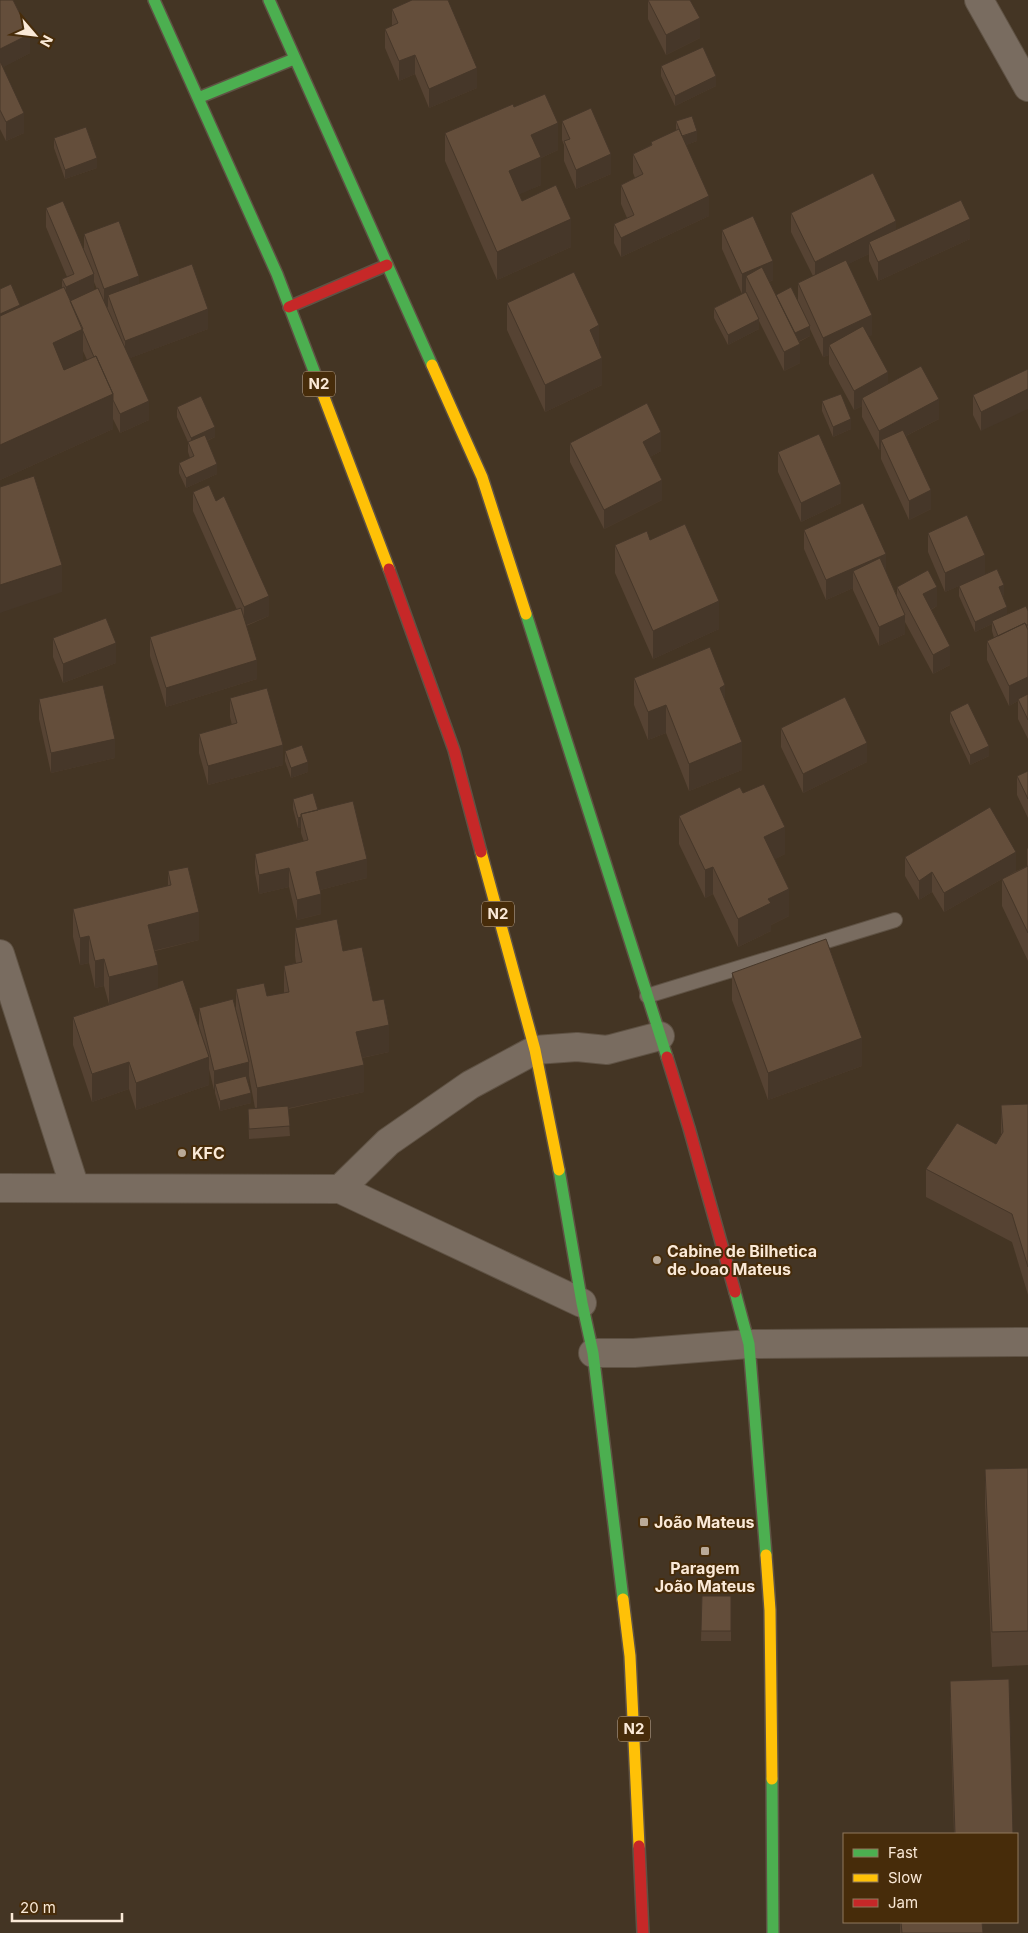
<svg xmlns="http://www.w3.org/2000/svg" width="1028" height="1933" viewBox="0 0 1028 1933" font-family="Inter,sans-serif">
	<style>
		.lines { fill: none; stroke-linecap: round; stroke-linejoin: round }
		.lane-casing { stroke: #5f5244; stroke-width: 16 }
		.street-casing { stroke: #5f5244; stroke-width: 30 }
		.fast-casing { stroke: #5f5244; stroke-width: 14 }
		.slow-casing { stroke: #5f5244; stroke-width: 14 }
		.jam-casing { stroke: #5f5244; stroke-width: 14 }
		.lane { stroke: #796c60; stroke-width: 14 }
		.street { stroke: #796c60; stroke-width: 28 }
		.fast { stroke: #4caf50; stroke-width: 11 }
		.slow { stroke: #ffc107; stroke-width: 11 }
		.jam { stroke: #c62828; stroke-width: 11 }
		.wall { fill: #564333; fill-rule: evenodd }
		.shaded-wall { fill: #463729 }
		.building { fill: #644e3b; stroke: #463729 }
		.poi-dot { fill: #baaa98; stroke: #472c0a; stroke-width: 2 }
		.labels { text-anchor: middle; stroke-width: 4; stroke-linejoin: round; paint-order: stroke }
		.shield { fill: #472c0a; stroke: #c4b09a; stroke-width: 1 }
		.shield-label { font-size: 15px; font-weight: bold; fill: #fae9d7 }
		.poi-label { font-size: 16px; font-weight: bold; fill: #fae9d7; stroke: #472c0a; text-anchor: start }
	</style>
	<rect width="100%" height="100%" fill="#443524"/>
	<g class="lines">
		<g class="lane-casing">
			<path id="lane" d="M647,996L895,920"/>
		</g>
		<g class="street-casing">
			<path id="street" d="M979,0L1028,87
				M0,954L75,1188
				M0,1188L340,1189L582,1303
				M340,1189L388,1142L470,1085L535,1050L577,1047L607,1050L660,1036
				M593,1353H634L749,1344L1028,1342"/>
		</g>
		<g class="fast-casing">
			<path id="fast" d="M154,0L277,274L319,384
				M269,0L432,365
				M198,98L294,59
				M526,614L667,1057
				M559,1170L582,1303L593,1353L623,1599
				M735,1292L749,1344L766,1555
				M772,1779L773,1933"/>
		</g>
		<g class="slow-casing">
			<path id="slow" d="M432,365L482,477L526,614
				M319,384L389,569
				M481,852L535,1050L559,1170
				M766,1555L770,1610L772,1779
				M623,1599L630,1656L639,1846"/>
		</g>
		<g class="jam-casing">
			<path id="jam" d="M289,307L387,265
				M389,569L454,750L481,852
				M667,1057L689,1128L735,1292
				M639,1846L643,1933"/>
		</g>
		<use href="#lane" class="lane"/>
		<use href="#street" class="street"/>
		<use href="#fast" class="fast"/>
		<use href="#slow" class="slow"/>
		<use href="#jam" class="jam"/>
	</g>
	<path class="wall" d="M0,0L30,53L3,67L24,133L6,141L0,129Z
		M648,0L700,38L666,55L648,19Z
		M392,9L477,88L429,108L415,74L399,81L385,48V29L392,26Z
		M661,66L716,86L675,106L661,76Z
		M514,107L558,150L541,158V185L519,194L522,201L571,247L497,280L445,161V133Z
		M562,121L611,174L576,189L564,161V145L562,140Z
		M676,121L697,141L686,145L709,216L621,257L614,243V224L627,218L621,204V185L635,178L633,173V154L651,145V142L676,131Z
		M54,138L97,168L65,179L54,148Z
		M46,208L84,249V234L139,283L208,329L130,358L149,420L120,433L113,419V429L0,480V289L20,307L62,288V279L67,277L46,227ZM94,282L97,289L94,290ZM83,351L87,360L83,362Z
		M791,213L896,229L970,239L878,281L869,261V254L848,264L872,335L868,336L888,384L939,419L906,436L931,509L909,520L881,459V449L879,450L862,417V406L854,410L829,364V355L823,357L810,329V336L799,342L800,363L784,371L759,321V329L728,345L714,318V308L742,294L722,249V230L773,280L769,282L776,295L798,300V283L813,276L791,232Z
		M507,303L599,350L602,385L545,412L507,330Z
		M1028,369L981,431L973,415V395Z
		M822,401L851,429L833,437L822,411Z
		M177,407L215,437L207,441L217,474L186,488L179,473V463L190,458L188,452V442L177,417Z
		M570,443L661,451L650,457L662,500L604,529L570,462Z
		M778,452L841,503L801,522L778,472Z
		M193,492L269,616L246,626L257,679L166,707L150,656V637L237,610L193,511Z
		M804,530L886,572L897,596V587L937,606L931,610L950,665L933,674L905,622V634L879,646L853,590V588L826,600L804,549Z
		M928,533L985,574L1004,595L1002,596L1007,614L1028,611V739L1018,719V701L1009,706L987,660V641L994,638L992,631V624L975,632L959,596V586L970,581L945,592L928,552Z
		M650,540L719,629L653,659L615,573V545Z
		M53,638L116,663L63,683L53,657Z
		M634,678L725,701L742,770L689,791L666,733L648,740L634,705Z
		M230,698L283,765L208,785L199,753V734L232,725L230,717Z
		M39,699L115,758L51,773L39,719Z
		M950,712L989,756L970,765L950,722Z
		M781,728L867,762L803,793L781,747Z
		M285,751L308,772L291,778L285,761Z
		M1028,771V818L1017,795V776Z
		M743,793L785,854L775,859L789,916L771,925V931L738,947L713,894L705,898L679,844V816Z
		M293,799L318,810L367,878L320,890L321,914L297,920L289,887L259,894L255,873V854L304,842L301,833V827L298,828L293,809Z
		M1028,848V961L1002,906V879L944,912L932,892L919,900L905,876V857L1016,871L1008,875L1027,866V849Z
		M168,871L199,940L155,951L158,988L199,1027V1008L236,1012V989L267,996L284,993V966L296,963L295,956V928L343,951L373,1001L389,1052L362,1058L364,1092L288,1109L290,1136L249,1139L248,1109L255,1108L249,1076L248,1082L251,1103L220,1111L215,1093V1090H214L209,1069V1085L136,1110L129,1089L92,1102L73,1045V1017L114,1003L109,1004L104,986L95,988L89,963L80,965L73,937V909L168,886Z
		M732,973L862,1066L768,1100L732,1000Z
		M1028,1104V1295L1012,1242L926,1197V1169L996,1144L1001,1135V1105Z
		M1028,1468V1665L992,1667L985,1504V1469Z
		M702,1596H731V1641H701Z
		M950,1681L1013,1834H954L950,1709Z
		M900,1922H982L983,1933H900Z"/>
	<path class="shaded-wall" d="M700,18V38L666,55V35Z
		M30,34V53L0,69V49Z
		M415,55V74L399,81V61Z
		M477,68V88L429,108V89Z
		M716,76V86L675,106V96Z
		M24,113V133L6,141V122Z
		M558,123V150L541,158V185L509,199V171L531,135Z
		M697,131V141L681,147V137Z
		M611,154V174L576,189V170Z
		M97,158V168L65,179V170Z
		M709,196V216L621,257V238Z
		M571,219V247L497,280V252Z
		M970,219V239L878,281V262Z
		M896,221V241L869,242V254L815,281V262Z
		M773,261V280L753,289L746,276V292L742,294V274Z
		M94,274V293L66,306V287Z
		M139,276V296L108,295V307L104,309V289Z
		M20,305V332L0,341V314Z
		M208,309V329L125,360V341Z
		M872,315V335L833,353L829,345V355L823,357V338Z
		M759,319V329L728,345V335Z
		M599,325V353L590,330Z
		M810,326V336L793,344V334Z
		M83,329V364L53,378V343Z
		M800,344V363L784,371V352Z
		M602,358V385L545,412V385Z
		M888,372V391L862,398V406L854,410V391Z
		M1028,389V409L981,431V412Z
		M113,394V429L0,480V445Z
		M939,399V419L884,447L881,440V449L879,450V431Z
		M149,401V420L120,433V414Z
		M851,419V429L833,437V427Z
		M215,427V437L191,448V438Z
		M661,432V451L643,461V442Z
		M217,464V474L186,488V478Z
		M662,480V500L604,529V510Z
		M841,484V503L801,522V503Z
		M931,490V509L909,520V501Z
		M886,554V573L853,571V588L826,600V580Z
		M985,555V575L945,592V573Z
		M62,565V592L0,613V585Z
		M1004,585V595L999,597V587Z
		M937,587V606L923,614V594Z
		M269,596V616L244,626V607Z
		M719,601V629L653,659V631Z
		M1007,607V617L992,621V624L975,632V622Z
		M905,615V634L879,646V627Z
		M116,643V663L63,683V664Z
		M950,646V665L933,674V655Z
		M257,660V679L166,707V688Z
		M1028,677V696L1018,699V701L1009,706V686Z
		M725,685V713L720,688Z
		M666,705V733L648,740V712Z
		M115,739V758L51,773V753Z
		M742,742V770L689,791V764Z
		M867,743V762L803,793V774Z
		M283,745V765L208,785V766Z
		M989,746V756L970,765V755Z
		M308,762V772L291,778V768Z
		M301,817V827L298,828V818Z
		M785,827V854L764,865V837Z
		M1016,852V871L944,912V893Z
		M367,859V878L316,891V872Z
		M713,867V894L705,898V870Z
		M289,868V887L259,894V875Z
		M932,872V892L919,900V881Z
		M789,889V916L771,925V931L738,947V919L768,899Z
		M321,894V914L297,920V900Z
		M199,912V940L148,952V925Z
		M89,936V963L80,965V938Z
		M104,959V986L95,988V961Z
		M158,965V993L109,1004V977Z
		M389,1025V1052L356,1059V1032Z
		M862,1038V1066L768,1100V1073Z
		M209,1057V1085L136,1110V1083Z
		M129,1062V1089L92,1102V1074Z
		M249,1062V1082L217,1090L215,1084V1090H214V1071Z
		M364,1065V1092L257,1115V1088Z
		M251,1093V1103L220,1111V1101Z"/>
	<path class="building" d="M0,0H13L30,34L0,49Z
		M412,0H448L477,68L429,89L415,55L399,61L385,29L398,23L392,9Z
		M648,0H690L700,18L666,35Z
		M703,47L716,76L675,96L661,66Z
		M0,61L24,113L6,122L0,110Z
		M545,94L558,123L531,135L541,157L509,171L522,201L556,185L571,219L497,252L445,133L513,104L514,107Z
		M591,108L611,154L576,170L564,141L570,139L562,121Z
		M692,116L697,131L682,136L676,121Z
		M86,127L97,158L65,170L54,138Z
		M679,129L709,196L621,238L614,224L634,215L621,185L643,174L633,154L652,145L651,142Z
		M873,173L896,221L815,262L791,213Z
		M961,200L970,219L878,262L869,242Z
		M63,201L94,274L66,287L62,279L74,274L46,208Z
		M753,216L773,261L742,274L722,230Z
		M119,221L139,276L104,289L84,234Z
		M846,260L872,315L823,338L798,283Z
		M192,264L208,309L125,341L108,295Z
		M762,267L800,344L784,352L746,276Z
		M574,272L599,325L590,330L602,358L545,385L507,303Z
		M11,284L20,305L0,314V289Z
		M64,287L83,329L53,343L64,370L96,356L113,394L0,445V316Z
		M791,287L810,326L795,333L776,295Z
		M98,288L149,401L120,414L113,400V394L96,356L94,357L70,301Z
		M746,292L759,319L728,335L714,308Z
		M863,326L888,372L854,391L829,345Z
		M921,366L939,399L879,431L862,398Z
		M1028,369V389L981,412L973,395Z
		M841,394L851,419L833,427L822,401Z
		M201,396L215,427L191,438L177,407Z
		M647,403L661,432L643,442L662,480L604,510L570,443Z
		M903,430L931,490L909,501L881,440Z
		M819,434L841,484L801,503L778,452Z
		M205,435L217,464L186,478L179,463L194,456L188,442Z
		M34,476L62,565L0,585V487Z
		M209,485L216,501L224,496L269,596L244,607L193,492Z
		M863,503L886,554L826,580L804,530Z
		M967,515L985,555L945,573L928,533Z
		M685,524L719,601L653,631L615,545L647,531L650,540Z
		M880,558L905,615L879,627L853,571Z
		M997,569L1004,585L999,587L1007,607L975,622L959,586Z
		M928,570L937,587L923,594L950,646L933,655L897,587Z
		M1026,606L1028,611V625H1026L1025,623L998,636L992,621Z
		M241,608L257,660L166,688L150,637Z
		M106,618L116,643L63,664L53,638Z
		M1025,623L1028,630V677L1009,686L987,641Z
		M710,647L725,685L720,688L742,742L689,764L666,705L648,712L634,678Z
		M103,685L115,739L51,753L39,699Z
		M267,688L283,745L208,766L199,734L237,723L230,698Z
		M1028,694V720L1018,699Z
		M845,697L867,743L803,774L781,728Z
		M968,703L989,746L970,755L950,712Z
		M302,745L308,762L291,768L285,751Z
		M1028,771V799L1017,776Z
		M764,784L785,827L764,837L789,889L768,899L771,903L738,919L713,867L705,870L679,816L740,787L743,793Z
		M313,793L318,810L301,814V817L298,818L293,799Z
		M353,801L367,859L316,872L321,894L297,900L289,868L259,875L255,854L308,840L301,814Z
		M990,807L1016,852L944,893L932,872L919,881L905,857Z
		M1028,866V933L1002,879Z
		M188,867L199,912L148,925L158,965L109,977L104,959L95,961L89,936L80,938L73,909L171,885L168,871Z
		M337,919L343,951L362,947L373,1001L384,999L389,1025L356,1032L364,1065L257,1088L236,989L264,983L267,996L289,992L284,966L302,962L295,928Z
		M826,939L862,1038L768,1073L732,973Z
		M183,980L209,1057L136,1083L129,1062L92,1074L73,1017Z
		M233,999L249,1062L214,1071L199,1008Z
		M246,1076L251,1093L220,1101L215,1084Z
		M1028,1104V1267L1012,1214L926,1169L957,1123L996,1144L1003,1132L1001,1105Z
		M288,1106L290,1126L249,1129L248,1109Z
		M1028,1468V1631L992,1632L985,1469Z
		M702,1596H731V1631H701Z
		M1009,1679L1013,1834H955L950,1681Z
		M901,1922H982L983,1933H902Z"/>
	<g class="poi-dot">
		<circle cx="182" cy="1153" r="5"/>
		<circle cx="657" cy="1260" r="5"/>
		<rect x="639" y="1517" width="10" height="10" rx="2.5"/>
		<rect x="700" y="1546" width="10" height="10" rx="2.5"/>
	</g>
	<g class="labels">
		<g class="shield">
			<rect x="303" y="371.5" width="32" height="25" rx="4"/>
			<rect x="482" y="901.5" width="32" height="25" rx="4"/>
			<rect x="618" y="1716.5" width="32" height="25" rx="4"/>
		</g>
		<g class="shield-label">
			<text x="319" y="389">N2</text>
			<text x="498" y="919">N2</text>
			<text x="634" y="1734">N2</text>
		</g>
		<g class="poi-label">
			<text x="192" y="1159">KFC</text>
			<text x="667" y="1257">Cabine de Bilhetica<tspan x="667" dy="18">de Joao Mateus</tspan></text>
			<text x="654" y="1528">João Mateus</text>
			<text x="705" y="1574" text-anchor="middle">Paragem<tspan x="705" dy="18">João Mateus</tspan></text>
		</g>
	</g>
	<rect x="843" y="1833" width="175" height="90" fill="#472c0a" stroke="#8f785c"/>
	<rect x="853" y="1849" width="25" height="8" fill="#4caf50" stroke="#8f785c"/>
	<text x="888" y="1858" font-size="15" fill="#fae9d7">Fast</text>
	<rect x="853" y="1874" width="25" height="8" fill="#ffc107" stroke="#8f785c"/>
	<text x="888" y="1883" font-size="15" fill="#fae9d7">Slow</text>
	<rect x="853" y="1899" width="25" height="8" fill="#c62828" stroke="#8f785c"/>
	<text x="888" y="1908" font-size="15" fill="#fae9d7">Jam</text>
	<g transform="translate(35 35) rotate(118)" stroke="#472c0a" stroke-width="4" paint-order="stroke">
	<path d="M0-4L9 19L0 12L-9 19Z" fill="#fae9d7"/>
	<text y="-8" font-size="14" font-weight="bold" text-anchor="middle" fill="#fae9d7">N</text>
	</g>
	<path d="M12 1913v8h110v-8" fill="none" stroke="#fae9d7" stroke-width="2.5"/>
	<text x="20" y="1913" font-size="15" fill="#fae9d7" stroke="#472c0a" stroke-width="4" paint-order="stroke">20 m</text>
</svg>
